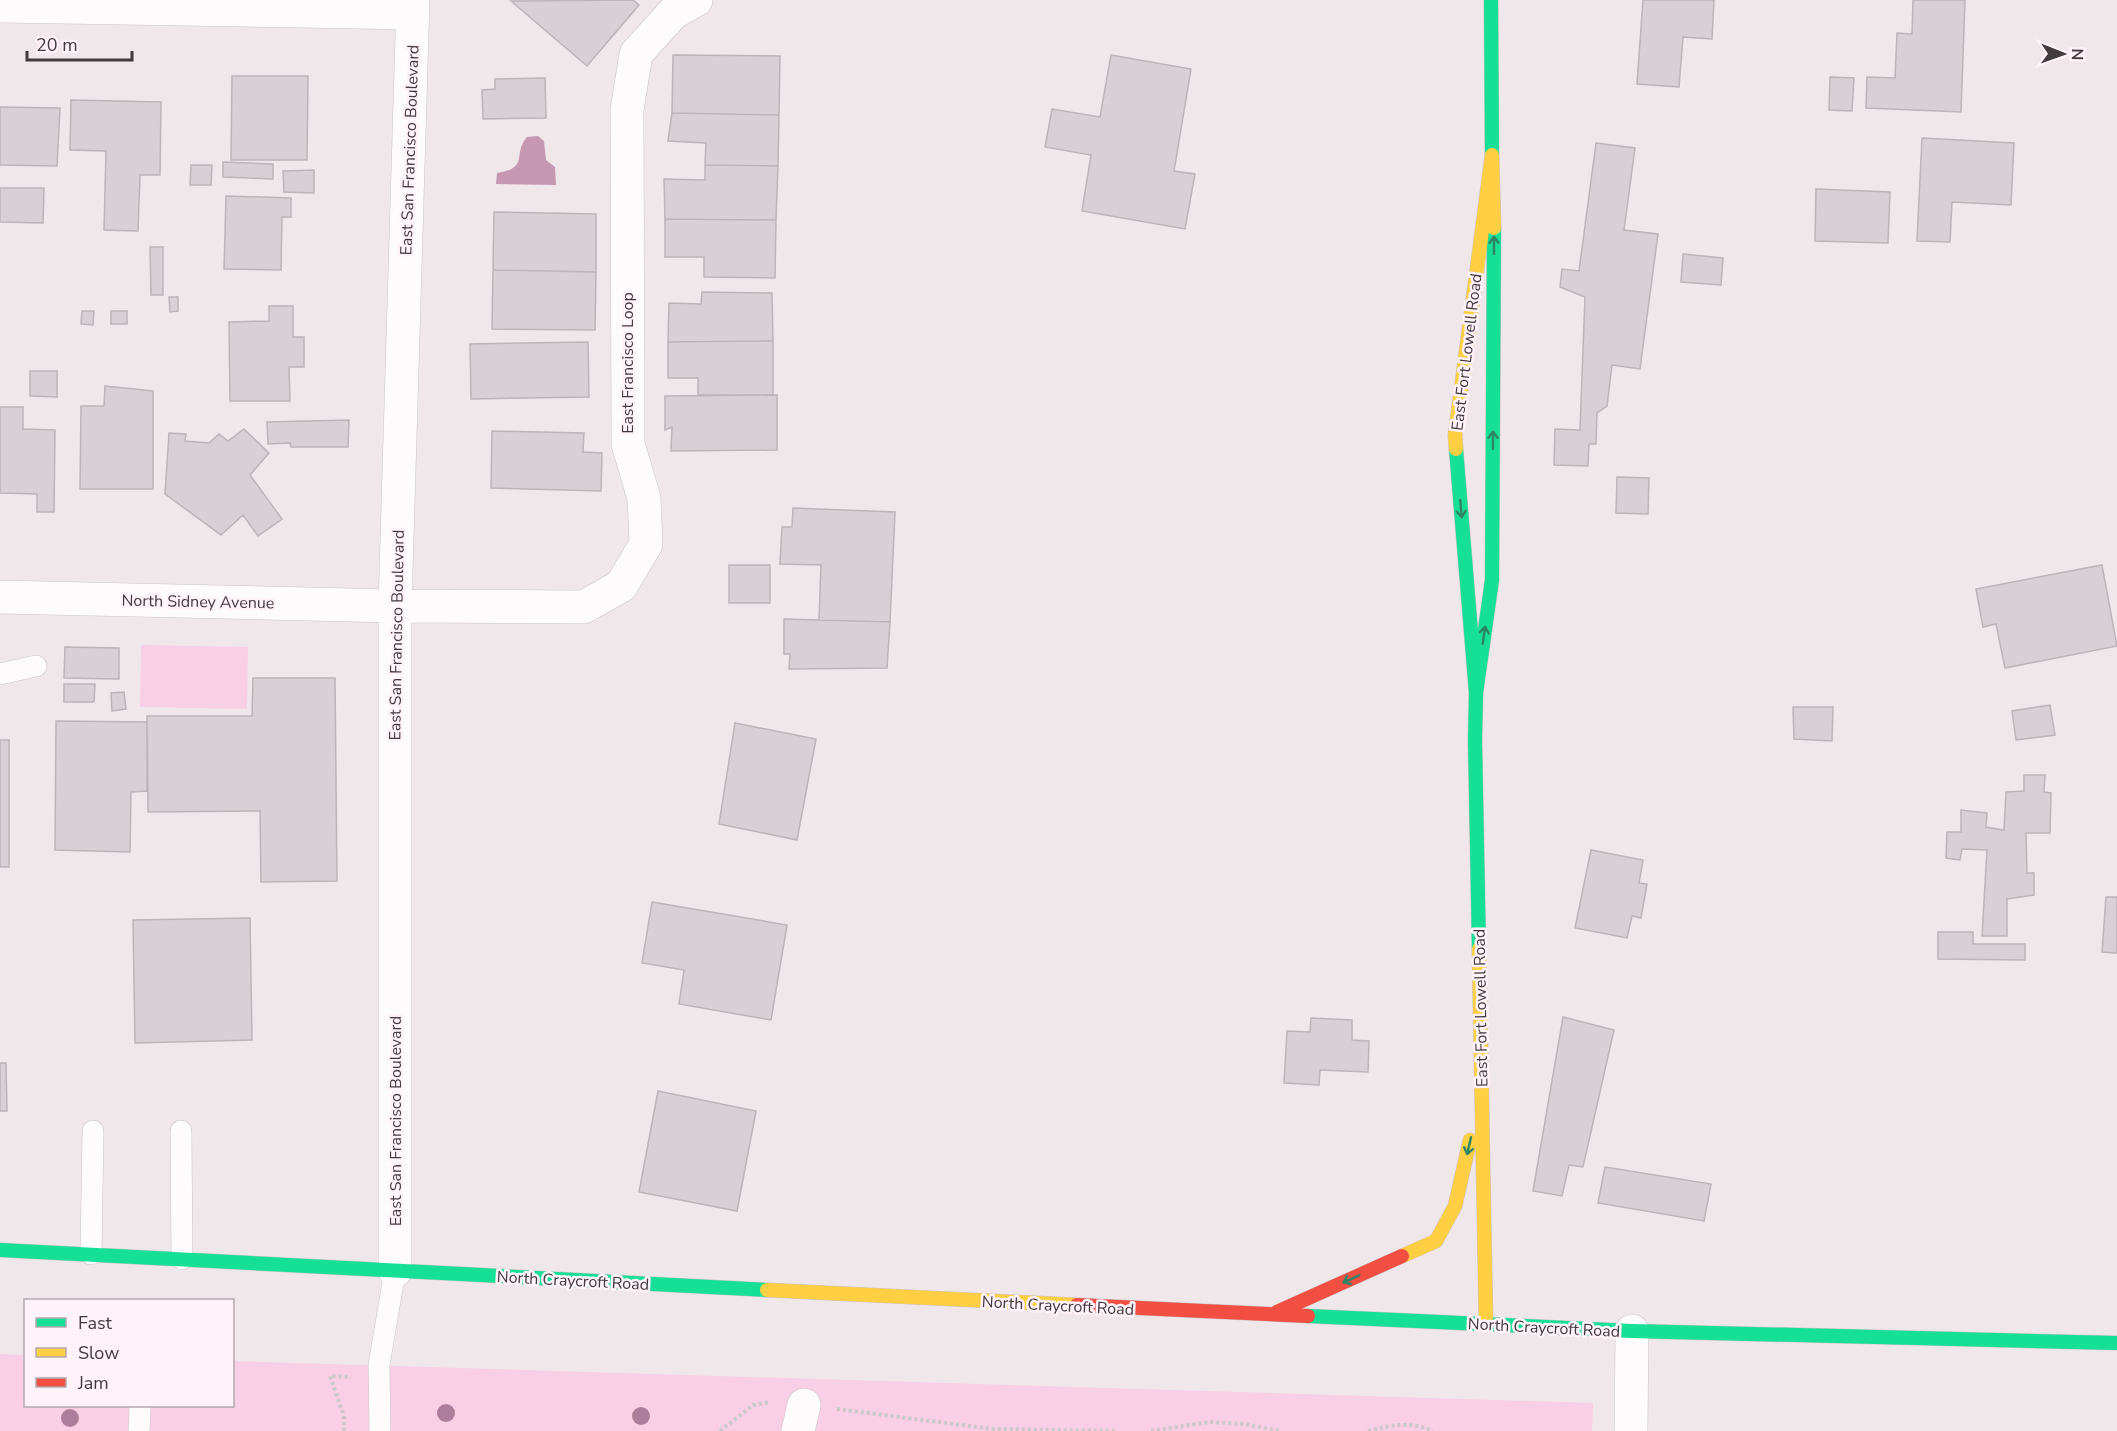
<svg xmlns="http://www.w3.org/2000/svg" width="2117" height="1431" viewBox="0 0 2117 1431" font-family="'Nunito Sans',sans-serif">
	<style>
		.green { fill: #f8cfe4 }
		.water { fill: #c798b2 }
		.building { fill: #d8d0d4; stroke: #bbb4b8; stroke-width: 1.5 }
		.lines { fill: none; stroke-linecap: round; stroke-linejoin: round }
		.lane-casing { stroke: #cac3c6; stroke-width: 22 }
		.street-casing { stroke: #cac3c6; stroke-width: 34 }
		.fast-casing { stroke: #cac3c6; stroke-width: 15 }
		.slow-casing { stroke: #cac3c6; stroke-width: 15 }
		.jam-casing { stroke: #cac3c6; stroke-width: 15 }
		.path { stroke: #cac8c9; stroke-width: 4; stroke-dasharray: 3 3; stroke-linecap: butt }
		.lane { stroke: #fdfbfc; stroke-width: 21 }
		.street { stroke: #fdfbfc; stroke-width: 33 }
		.fast { stroke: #16e098; stroke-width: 14 }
		.slow { stroke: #ffcf43; stroke-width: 14 }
		.jam { stroke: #f24e42; stroke-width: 14 }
		.tree { fill: #ad7e9b }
		.oneway { stroke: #2e8566 }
		.labels { text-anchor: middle; stroke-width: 5; stroke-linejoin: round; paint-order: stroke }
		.street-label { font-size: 16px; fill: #413b3e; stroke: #fff2f8 }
	</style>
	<rect width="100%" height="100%" fill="#f0e7eb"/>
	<path class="green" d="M141,645L248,647L247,709L140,707Z
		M0,1354L25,1355L26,1406H232L233,1361L1593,1403L1592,1431H0Z"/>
	<path class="water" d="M538,136L544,141L546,160L555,167L556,185L496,184L497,173C530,168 512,154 527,137Z"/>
	<path class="building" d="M633,0L639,5L587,66L511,1Z
		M1643,0H1714L1712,39L1683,37L1679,87L1637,84Z
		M1913,0H1965L1961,112L1866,108L1867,77L1895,78L1897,33L1912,34Z
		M673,55L780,56L779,115L672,113Z
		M1111,55L1191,69L1174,171L1195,174L1185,229L1082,211L1091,155L1045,147L1052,109L1100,117Z
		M232,76H308L307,160H231Z
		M1830,77L1854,78L1852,111L1829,110Z
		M545,78L546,118L483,119L482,90L495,89V79Z
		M71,100L161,102L160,175H140L138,231L104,230L106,151L70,150Z
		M0,107L60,108L57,166L0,165Z
		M672,113L779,115L778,166L705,165L706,143L668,141Z
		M1922,138L2014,143L2011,205L1952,202L1950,242L1917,241Z
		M1596,143L1635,148L1624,230L1658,234L1640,369L1612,365L1607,406L1597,413L1596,444H1589L1588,466L1554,465L1555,429L1580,430L1585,297L1560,287L1562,269L1579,271Z
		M223,162L273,164V179L223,177Z
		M191,165H212L211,185H190Z
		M705,165L778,166L776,220L665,219L664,179L705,180Z
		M314,170V193L284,192L283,171Z
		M0,188H44L43,223L0,222Z
		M1816,189L1890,192L1888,243L1815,241Z
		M226,196L291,198V217H282L281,270L224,269Z
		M494,212L596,214V272L493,270Z
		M665,219L776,220L775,278L704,277V257H665Z
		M150,247H163V295H151Z
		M1683,254L1723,258L1721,285L1681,282Z
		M493,270L596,272L595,330L492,329Z
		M702,292L772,293L773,341L668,342L669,303L701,304Z
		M169,297H178V311L170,312Z
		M269,306H293V337H304V367H289L290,401H230L229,322L269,321Z
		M82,311H94L93,325L81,324Z
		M111,311H127V324H111Z
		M773,341V395H698V378H668V342Z
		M588,342L589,397L471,399L470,344Z
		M30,371H57V397L30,396Z
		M105,386L153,391V489H80L81,406H104Z
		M777,395V450L671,451L672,427L665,430V396Z
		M0,407H23V429L55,430L54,512H37V494L0,493Z
		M349,420L348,447H291L290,443L268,444L267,422Z
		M244,429L269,453L250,475L282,519L258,536L243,515L221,535L165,494L169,433L186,434L185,441L209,443L219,434L228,441Z
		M492,431L584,433L583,452L602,453L601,491L491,488Z
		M1617,477L1649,478L1648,514L1616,513Z
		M793,508L895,512L890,622L819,620L821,565L780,564L782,527H792Z
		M729,565H770V603H729Z
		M2102,565L2117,646L2005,668L1996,624L1983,627L1976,589Z
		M784,619L890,622L887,668L789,669L790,654H784Z
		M65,647L119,648V679L64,678Z
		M253,678H335L337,881L261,882L260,811L148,812L147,716H252Z
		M64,684H95L94,702H64Z
		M124,692L126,709L112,711L111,693Z
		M2050,705L2055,735L2016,740L2012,711Z
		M1793,707H1833L1832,741L1794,739Z
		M56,721L147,722V791L131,792L130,852L55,850Z
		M735,723L816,739L797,840L719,824Z
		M0,740H9V867H0Z
		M2024,775H2045L2044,792L2051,793L2050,833H2026L2027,873H2034V895L2007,899V936H1982L1987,850L1962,849L1960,860L1946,858L1947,832H1961V810L1987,813L1986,827L2004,830L2006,792L2024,791Z
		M1591,850L1643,860L1639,883L1647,884L1641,918L1632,916L1627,938L1575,928Z
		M2106,897H2117V953L2102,952Z
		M652,902L787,925L771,1020L679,1004L684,970L642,963Z
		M250,918L252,1040L135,1043L133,920Z
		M1938,932H1973V944H2025V960L1938,959Z
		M1563,1017L1614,1030L1583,1167L1569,1165L1562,1196L1533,1191Z
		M1311,1018L1352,1020V1040L1369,1041L1368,1072L1320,1070L1319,1085L1284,1083L1287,1031L1310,1032Z
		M0,1063H6L7,1111H0Z
		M658,1091L756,1111L737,1211L639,1192Z
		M1605,1167L1711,1184L1704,1221L1598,1203Z"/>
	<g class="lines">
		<g class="lane-casing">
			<path id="lane" d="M0,674L36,666
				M181,1131L182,1259
				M91,1254L93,1131
				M139,1431L140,1406
				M380,1431L379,1365L395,1271"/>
		</g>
		<g class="street-casing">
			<path id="street" d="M0,6L413,13
				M0,597L395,606L584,607L621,586L646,544L644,498L628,444L627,110L636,54L673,13L696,0
				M395,1271V606L413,0
				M798,1431L804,1405
				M1631,1431L1632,1331"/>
		</g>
		<g class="fast-casing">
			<path id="fast" d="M1491,0L1492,155
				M1456,449L1476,693L1475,741L1479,949
				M1476,693L1492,580L1494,228
				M0,1250L767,1290
				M1308,1316L1632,1331L2117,1343"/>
		</g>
		<g class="slow-casing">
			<path id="slow" d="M1456,449L1455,436L1492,155L1494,228
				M1479,949L1486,1324
				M1402,1256L1436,1241L1455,1206L1470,1140
				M767,1290L1077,1305"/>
		</g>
		<g class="jam-casing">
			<path id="jam" d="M1077,1305L1308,1316
				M1277,1312L1402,1256"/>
		</g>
		<path class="path" d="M837,1409L993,1429L1116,1431
			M344,1431V1416L330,1376L351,1377
			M720,1431L753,1405L770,1402
			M1151,1431L1210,1422L1243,1424L1281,1431
			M1368,1431C1392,1425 1409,1421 1433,1431"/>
		<use href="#lane" class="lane"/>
		<use href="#street" class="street"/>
		<use href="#fast" class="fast"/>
		<use href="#slow" class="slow"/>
		<use href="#jam" class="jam"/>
	</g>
	<g class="tree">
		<circle cx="446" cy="1413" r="9"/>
		<circle cx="641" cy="1416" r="9"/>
		<circle cx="70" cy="1418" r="9"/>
	</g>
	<defs><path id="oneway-shaft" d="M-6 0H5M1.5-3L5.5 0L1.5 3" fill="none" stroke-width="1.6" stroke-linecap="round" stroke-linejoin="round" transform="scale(1.5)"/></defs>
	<g class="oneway">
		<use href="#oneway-shaft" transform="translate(1494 245) rotate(-90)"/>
		<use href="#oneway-shaft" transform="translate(1493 440) rotate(-90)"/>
		<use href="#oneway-shaft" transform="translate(1461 509) rotate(85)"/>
		<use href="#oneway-shaft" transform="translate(1484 635) rotate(-82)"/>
		<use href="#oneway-shaft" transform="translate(1469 1146) rotate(103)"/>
		<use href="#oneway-shaft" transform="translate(1351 1279) rotate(156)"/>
	</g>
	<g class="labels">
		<g class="street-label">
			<text transform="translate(409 150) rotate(-88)" y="6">East San Francisco Boulevard</text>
			<text transform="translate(1466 352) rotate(-83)" y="6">East Fort Lowell Road</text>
			<text transform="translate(627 363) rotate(-90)" y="6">East Francisco Loop</text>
			<text transform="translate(198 601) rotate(1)" y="6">North Sidney Avenue</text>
			<text transform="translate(396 635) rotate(-89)" y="6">East San Francisco Boulevard</text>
			<text transform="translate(1480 1008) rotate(-91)" y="6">East Fort Lowell Road</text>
			<text transform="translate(395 1121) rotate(-90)" y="6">East San Francisco Boulevard</text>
			<text transform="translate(573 1280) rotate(3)" y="6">North Craycroft Road</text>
			<text transform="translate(1058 1305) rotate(3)" y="6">North Craycroft Road</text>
			<text transform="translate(1544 1327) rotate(3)" y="6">North Craycroft Road</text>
		</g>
	</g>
	<rect x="24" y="1299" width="210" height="108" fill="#fff2f8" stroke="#b3a9ae" stroke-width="1.5"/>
	<rect x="36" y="1318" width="30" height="9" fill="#16e098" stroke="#b3a9ae" stroke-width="1.5"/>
	<text x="78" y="1329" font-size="18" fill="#413b3e">Fast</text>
	<rect x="36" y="1348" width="30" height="9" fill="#ffcf43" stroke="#b3a9ae" stroke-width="1.5"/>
	<text x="78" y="1359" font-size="18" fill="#413b3e">Slow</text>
	<rect x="36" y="1378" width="30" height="9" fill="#f24e42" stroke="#b3a9ae" stroke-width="1.5"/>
	<text x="78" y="1389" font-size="18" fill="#413b3e">Jam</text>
	<g transform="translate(2063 54) rotate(91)" stroke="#fff2f8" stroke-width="4.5" paint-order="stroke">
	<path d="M0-4.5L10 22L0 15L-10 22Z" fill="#413b3e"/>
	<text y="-9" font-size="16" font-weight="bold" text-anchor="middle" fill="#413b3e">N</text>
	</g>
	<path d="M27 51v9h105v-9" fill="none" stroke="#413b3e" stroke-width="3"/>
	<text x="36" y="51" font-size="18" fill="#413b3e" stroke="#fff2f8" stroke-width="4.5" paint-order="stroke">20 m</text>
</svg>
